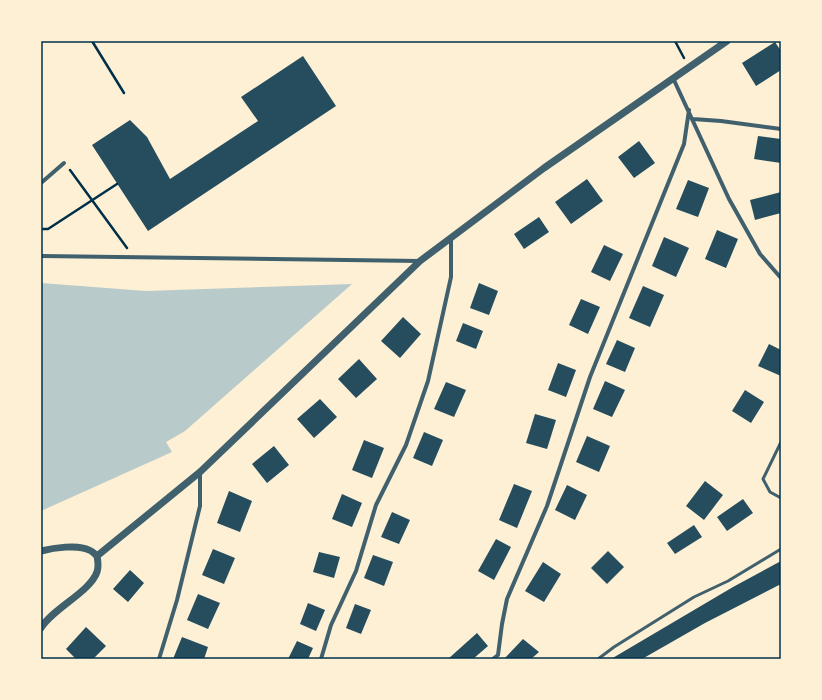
<svg xmlns="http://www.w3.org/2000/svg" width="822" height="700" viewBox="0 0 822 700" font-family="Ubuntu,sans-serif">
	<style>
		.green { fill: #b9caca }
		.building { fill: #264d5e }
		.lines { fill: none; stroke-linecap: round; stroke-linejoin: round }
		.path { stroke: #003049; stroke-width: 2.5 }
		.service { stroke: #3f606c; stroke-width: 3 }
		.minor { stroke: #3f606c; stroke-width: 4 }
		.tertiary { stroke: #3f606c; stroke-width: 7 }
		.neatline { fill: none; stroke: #003049; stroke-width: 1.5 }
	</style>
	<rect width="100%" height="100%" fill="#fdf0d5"/>
	<path class="green" d="M41,283L146,291L352,284L185,431L166,442L172,452L41,511Z"/>
	<path class="building" d="M775,42L781,51V70L756,86L742,63Z
		M303,56L336,106L148,231L92,145L130,120L147,137L170,179L258,121L241,97Z
		M758,136L781,139V163L754,159Z
		M639,141L655,163L634,178L618,157Z
		M587,179L603,201L571,224L555,202Z
		M688,180L709,188L698,217L676,209Z
		M781,192V213L755,220L750,200Z
		M539,217L549,232L524,249L514,234Z
		M717,230L738,239L726,268L705,259Z
		M664,237L689,248L676,277L652,266Z
		M604,245L623,254L610,281L591,272Z
		M479,283L498,291L489,315L470,308Z
		M643,286L664,295L650,327L629,318Z
		M581,299L600,307L588,334L569,325Z
		M403,317L421,334L400,358L381,341Z
		M463,323L483,331L476,349L456,341Z
		M617,340L635,348L625,372L606,364Z
		M769,344L781,350V376L758,366Z
		M359,359L377,379L356,398L338,379Z
		M558,363L576,370L566,397L548,390Z
		M605,381L625,390L612,417L593,409Z
		M446,382L466,390L454,417L434,409Z
		M745,390L764,402L751,423L732,411Z
		M320,399L337,417L314,438L297,419Z
		M535,414L556,420L547,449L526,443Z
		M424,432L443,440L432,466L413,458Z
		M587,436L610,446L599,472L576,462Z
		M364,440L384,448L372,478L352,470Z
		M274,446L289,465L267,483L252,464Z
		M705,481L723,495L704,520L686,506Z
		M514,484L532,491L517,528L499,520Z
		M567,485L587,495L575,520L555,510Z
		M229,491L252,501L240,532L217,523Z
		M342,494L362,503L352,527L332,519Z
		M743,499L753,513L727,531L717,517Z
		M392,512L410,520L399,544L381,537Z
		M694,525L702,537L675,554L667,543Z
		M496,539L511,547L494,580L478,571Z
		M213,549L235,558L224,584L202,575Z
		M608,551L624,567L607,584L591,568Z
		M319,552L340,557L334,578L313,572Z
		M373,555L393,562L384,586L364,578Z
		M781,561V584L705,623L642,659H611L733,587Z
		M543,562L561,574L544,602L525,591Z
		M130,570L144,583L128,602L113,589Z
		M198,594L220,603L208,629L187,620Z
		M308,603L325,610L316,631L300,624Z
		M355,604L371,610L361,634L346,628Z
		M86,627L106,646L93,659H76L66,649Z
		M477,633L488,646L473,659H448Z
		M182,637L208,647L204,659H173Z
		M523,639L539,652L531,659H504Z
		M297,641L313,648L308,659H288Z"/>
	<g class="lines">
		<path class="path" d="M92,41L124,93
			M675,41L684,58
			M70,170L127,248
			M41,229H48L117,184"/>
		<path class="service" d="M781,442L763,479L770,492L781,498
			M598,659L614,647L694,597L728,581L781,549"/>
		<path class="minor" d="M673,78L729,199L760,254L781,278
			M693,119L721,121L781,129
			M41,183L64,163
			M41,256L420,261
			M159,659L177,600L200,506V472
			M321,659L331,625L356,571L376,505L406,445L428,381L451,277V238
			M493,659L498,655L502,624L507,599L547,506L590,377L684,144L689,110"/>
		<path class="tertiary" d="M41,551C53,548 78,544 89,550C92,551 95,554 97,556
			M41,628C52,609 90,592 97,572C99,566 98,561 97,556L200,472L420,261L544,168L727,41"/>
	</g>
	<rect width="822" height="700" fill="none" stroke="#fdf0d5" stroke-width="84"/>
	<rect x="42" y="42" width="738" height="616" class="neatline"/>
</svg>
